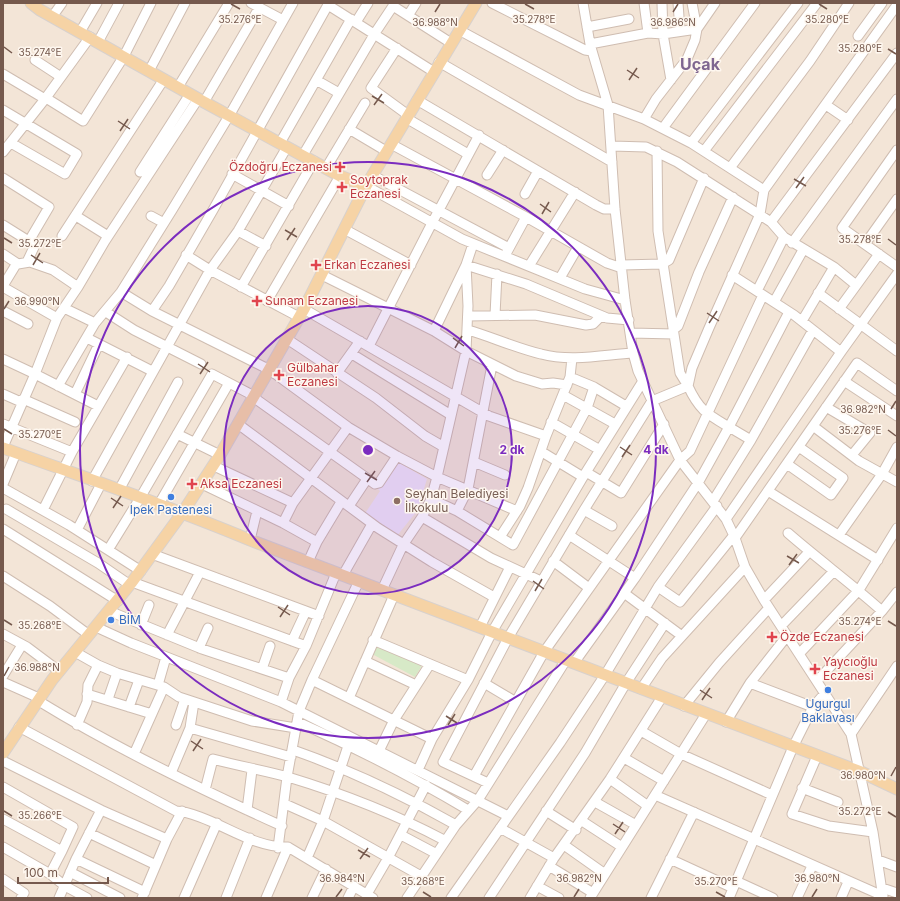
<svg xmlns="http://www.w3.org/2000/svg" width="900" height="901" font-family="Inter,sans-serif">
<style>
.residential{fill:#f3e5d7}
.education{fill:#f0e5f8}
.green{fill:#d7e9c7}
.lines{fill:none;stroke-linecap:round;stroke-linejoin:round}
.minor-casing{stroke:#cfbdb1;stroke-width:11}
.major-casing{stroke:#d8d1cd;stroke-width:13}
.minor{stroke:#fff;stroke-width:9}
.major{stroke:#f6d3a5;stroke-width:11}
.ticks{fill:none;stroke:#75594d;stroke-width:1.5}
.ring{fill:none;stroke:#7b2cbf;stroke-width:2}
.health-dot{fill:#e0444e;stroke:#fef7ef;stroke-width:1.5}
.shop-dot{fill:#3f7fe0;stroke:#fef7ef;stroke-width:1.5}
.education-dot{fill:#8d6e63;stroke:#fef7ef;stroke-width:1.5}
.labels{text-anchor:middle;stroke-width:3;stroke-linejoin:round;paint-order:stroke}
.health-label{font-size:12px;fill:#be3a42;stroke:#fef7ef;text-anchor:start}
.education-label{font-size:12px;fill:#785e54;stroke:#fef7ef;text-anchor:start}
.shop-label{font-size:12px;fill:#366cbe;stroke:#fef7ef}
.district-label{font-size:16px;font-weight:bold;fill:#7f6690;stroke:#fef7ef}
.ticks-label{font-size:10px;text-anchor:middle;fill:#75594d;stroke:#fef7ef;stroke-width:3;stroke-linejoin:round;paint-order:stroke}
.centre{fill:#7b2cbf;stroke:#fef7ef;stroke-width:2}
.ring-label{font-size:12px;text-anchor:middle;font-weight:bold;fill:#7b2cbf;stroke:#fef7ef;stroke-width:3;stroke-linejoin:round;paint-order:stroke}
</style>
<rect width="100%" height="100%" fill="#fbf3e8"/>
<path class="residential" d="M3,3H897V898H3Z"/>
<path class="education" d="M396,461L427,479L417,511L396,537L364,515L380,491L378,489Z"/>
<path class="green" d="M376,645L424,662L415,677L372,654Z"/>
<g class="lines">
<g class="minor-casing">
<path id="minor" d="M251,3L283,20
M492,3L585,50L592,51
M583,3L590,44L608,105L615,209L625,300L633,353L638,371L680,460L726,519L735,538L745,567L764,600L851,734L873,832L883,898
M644,3L648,33
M662,3L663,34L671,80
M678,3L680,31
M328,5L434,72
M409,14L416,3
M52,17L62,3
M356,22L368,3
M587,27L629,19
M459,30L579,95L644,119L691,143L764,190L760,214L709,328L692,368L688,386L680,373L658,231L657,151
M80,32L97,3
M858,36L882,3
M98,42L119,3
M590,44L648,33L663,34L697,29L715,3
M397,48L371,88L408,115
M35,60L61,77
M439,62L612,162
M149,71L185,3
M3,74L45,99
M316,80L339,93
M178,87L229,3
M46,98L83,121L124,56L151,3
M417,100L596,205L604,209H615
M204,102L259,8
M826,105L848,120
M3,110L77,154L65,174L11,143
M406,118L468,154
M644,119L656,99L687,59L695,40L697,29L692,3
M663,128L755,3
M349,129L386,151
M280,143L351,19
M691,143L798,3
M391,144L526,217L607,263L622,268
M612,146L646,147L677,162L771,222L784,237L834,267L856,285
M897,150L842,228L897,267
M704,151L817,3
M3,152L45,99L90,37
M303,155L375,33L393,6L451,43
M326,168L365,103
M730,168L810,61L849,3
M140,172L190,94
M232,174L289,206
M372,175L509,248
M487,175L503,150
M3,178L49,207L29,241
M366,186L462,239L585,289L625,300
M764,190L897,5
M525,194L538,171
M76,216L108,236
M151,216L164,223
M771,222L897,53
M3,225L35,245L27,262
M344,229L411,265
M238,231L266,246
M62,236L164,79
M792,243L897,99
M865,244L897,199
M507,252L526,217
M3,254L18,264L30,262L53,270L78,287
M186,255L210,270L299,317
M622,265L662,264L669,260L704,178
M529,266L575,192
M322,275L434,331L466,265L473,244
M732,275L794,315L841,352
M560,278L578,247
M3,286L17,263
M3,287L57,318
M241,287L314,161
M757,291L784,237
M121,292L152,311L270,370L348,427L397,456L437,477L517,511
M818,293L897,351
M267,301L340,176
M774,302L803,250
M64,308L95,323
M304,309L489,416L546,436
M839,309L879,254
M3,311L28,324
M152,311L169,286L213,210L329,3
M106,312L134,330L201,364
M495,315L497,274
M468,316L535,315L586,325L593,324L601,316
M802,321L834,267
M468,330C492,337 516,348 541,354C571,362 603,355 633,353
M673,330L678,326L699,272L733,197
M434,331L466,351L516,376L542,384L553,383L567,385
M631,333L674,334
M87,338L152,371
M287,339L376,398L425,436L444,447
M369,346L432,223L479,135
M352,354L451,415
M3,359L35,374L3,447
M337,373L360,341
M570,377L594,387L626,406
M844,381L897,416
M58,386L95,323L121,292L172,210L229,116L293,3
M897,391L857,363L813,426L859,461L897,482
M3,394L21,402
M75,394L99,344
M563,395L615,424
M253,397L375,484L379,483L397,456
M23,399L75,422
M98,406L35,374L57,318L78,287L105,241L198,99
M826,407L870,433L852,455
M551,422L600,450
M3,424L72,452
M238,424L378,528L432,562L494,597
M177,434L220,455
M474,462L505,475
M787,464L831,495L843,478L799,447
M214,466L293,503
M586,472L621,493L664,424
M583,477L643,381
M92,481L210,270L238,231L287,147
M3,484L16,453
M202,484L283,523L317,542
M3,488L69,525L141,571
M119,490L178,382
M768,491L878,560
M431,499L457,511L513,545L587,408L594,387
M713,501L751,440
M159,504L229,383
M349,506L367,479
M6,509L98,563L130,585
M43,510L72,452L127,357
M584,510L612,526
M457,511L468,489L492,365
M422,517L491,558L541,581
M726,519L841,352L897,274
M283,523L293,503L348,427
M3,529L118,601
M77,530L101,484
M788,533C819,560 852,584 882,611
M569,535L635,578
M839,535L882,474L897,447
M500,537L520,506L528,488L546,436L570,377L572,358
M735,538L813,426
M250,540L257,511
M108,550L140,498L212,374L254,396
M152,554L319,616
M553,561L589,588
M308,562L317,542L341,502
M343,575L372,524
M3,576L50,606L89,635
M132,582L306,646
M658,587L680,602L734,535
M382,590L403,545L422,517L431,499L437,477L466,351L468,306L466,265L526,284L607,318L629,320
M624,593L682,636
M764,600L809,552
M109,611L202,649L289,678
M141,625L149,605
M781,626L834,571
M96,627L131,643L281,702L508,816
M480,627L510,567
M3,634L27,647L59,671
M167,635L200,572
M373,640L468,680
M292,641L306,611
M199,648L208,628
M75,652L98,665L117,673L164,687L179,697L252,721L296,728
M799,654L859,590L897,528
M365,661L416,685
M574,663L635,578L698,483L729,427L751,440L813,330
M262,669L270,646
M3,676L22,645
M312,680L432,739
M817,681L882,611L897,592
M3,682L39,698
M484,683L516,702
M750,683L813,707
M158,685L166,657
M641,689L662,658L745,567
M87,694L152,714
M349,698L394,595
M108,699L117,673
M37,700C115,748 198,788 282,826
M281,702L289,678L306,646L336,573
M684,706L719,663L768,609
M129,707L139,680
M298,722C356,748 413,777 468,810
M726,722L750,683L787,636
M77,725L87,702L88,685L98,665
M176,725L185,699
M19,727L176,811C184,811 192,814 200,817C228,827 257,848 288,847L373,898
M190,728L291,757
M641,731L681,754L772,795
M851,734L897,666
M293,750C350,770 403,795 456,825
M379,751L394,720L430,664
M134,754L164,687
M817,756L792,814L829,826L873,832
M624,758L664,781
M3,761L101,810L167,839
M418,770L432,739L468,680L492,632L583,477L542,452
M171,773L190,728L194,702
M474,776L544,652L680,460L690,451L763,295
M610,779L648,806
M488,783L443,762L508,638L584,510L652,401L688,386C699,410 707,414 729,427L789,312
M3,787L73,827L62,851
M802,788L838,802
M205,790L213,759C238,766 263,770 288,777C341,793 395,814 444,840
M655,795L883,896
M595,802L636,825
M285,804L323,821L421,876
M247,810L252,770
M546,811L576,830
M3,819L62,851L50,874L3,847
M582,821L622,847
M500,828L554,858
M89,833L156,865
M401,835L435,853
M564,845L605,874
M278,848L287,777L299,711L312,680L359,581
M307,858L323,821L350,740
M76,859L145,892
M670,859L733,888
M878,860L897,867
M549,866L593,893
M70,872L120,898
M50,874L65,886L87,898
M3,879L24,893L21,898
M736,881L773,898
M537,886L559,898
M882,888L897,893
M367,894L388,858L426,785
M59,898L76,859L101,810
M142,898L167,839L182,811
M184,898L217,823
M226,898L250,838
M266,898L288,847
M312,898L326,869
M348,898L354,886
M407,898L456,825L478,800L566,660
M451,898L560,743L605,675L658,587L717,506
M489,898L585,753L626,683L665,623
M530,898L554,858L610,779L662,697
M590,898L706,714
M651,898L694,812
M729,898L793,747L813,707L825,693
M797,898L812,866
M841,898L848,882"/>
</g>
<g class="major-casing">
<path id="major" d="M31,3L40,10L204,102L340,176L366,186
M3,448C86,478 169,506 250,540L861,772L897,789
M3,753L52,680L132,582L183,512L220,455L304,309L366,186L476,3"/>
</g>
<use href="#minor" class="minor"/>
<use href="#major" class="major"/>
</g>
<path class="ticks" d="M231,4L240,9M525,4L534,9M819,4L827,9M435,12L440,4M673,12L678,4M4,47L12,53M888,49L896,54M627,70L639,78M629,80L637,68M372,96L384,103M374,105L382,94M118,121L130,129M120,131L128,119M794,179L806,186M796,188L804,177M540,204L551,212M542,214L549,202M285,230L297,237M4,238L12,243M888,239L896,245M287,240L295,228M31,255L43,263M33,265L40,253M4,309L9,301M707,313L719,321M709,323L717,311M453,338L464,346M455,348L462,336M198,364L210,372M200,374L208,362M891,409L896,401M4,429L12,434M888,430L896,436M620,447L632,455M622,457L630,445M365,473L377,480M367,482L375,471M111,498L123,506M113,508L121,496M787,556L799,563M789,565L797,554M533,581L544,589M535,591L542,579M278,607L290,615M280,617L288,605M4,620L12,625M888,621L896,626M4,676L9,667M700,690L712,698M702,700L710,688M446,716L457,723M448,725L455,714M191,741L203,749M193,751L201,739M891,776L896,767M4,811L12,816M888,812L896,817M613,824L625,832M615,834L623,822M358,850L370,857M360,859L368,848M423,892L431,897M716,892L725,897M336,897L342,889M574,897L579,889M812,897L817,889"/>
<circle cx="368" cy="450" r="144" fill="#7b2cbf" fill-opacity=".12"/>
<g class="ring">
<circle cx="368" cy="450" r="144"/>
<circle cx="368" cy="450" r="288"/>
</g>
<g class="health-dot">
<path d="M338 161h4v4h4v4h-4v4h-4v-4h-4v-4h4z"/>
<path d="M340 181h4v4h4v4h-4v4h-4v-4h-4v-4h4z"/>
<path d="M314 259h4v4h4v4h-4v4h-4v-4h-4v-4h4z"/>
<path d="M255 295h4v4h4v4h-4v4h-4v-4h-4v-4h4z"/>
<path d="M277 369h4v4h4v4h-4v4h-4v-4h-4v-4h4z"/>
<path d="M190 478h4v4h4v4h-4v4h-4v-4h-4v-4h4z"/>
<path d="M770 631h4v4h4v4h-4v4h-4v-4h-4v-4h4z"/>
<path d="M813 663h4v4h4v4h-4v4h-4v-4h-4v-4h4z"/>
</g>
<g class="shop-dot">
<circle cx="171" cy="497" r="4"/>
<circle cx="111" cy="620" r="4"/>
<circle cx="828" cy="690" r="4"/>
</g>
<circle class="education-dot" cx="397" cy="501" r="4"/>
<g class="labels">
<g class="health-label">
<text x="332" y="171" text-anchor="end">Özdoğru Eczanesi</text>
<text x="350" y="184">Soytoprak<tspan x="350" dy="14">Eczanesi</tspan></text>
<text x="324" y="269">Erkan Eczanesi</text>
<text x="265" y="305">Sunam Eczanesi</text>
<text x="287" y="372">Gülbahar<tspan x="287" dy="14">Eczanesi</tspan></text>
<text x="200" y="488">Aksa Eczanesi</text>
<text x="780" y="641">Özde Eczanesi</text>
<text x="823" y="666">Yaycıoğlu<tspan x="823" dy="14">Eczanesi</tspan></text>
</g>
<g class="education-label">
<text x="405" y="498">Seyhan Belediyesi<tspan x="405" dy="14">İlkokulu</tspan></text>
</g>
<g class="shop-label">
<text x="171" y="514">Ipek Pastenesi</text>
<text x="119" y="624" text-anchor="start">BİM</text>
<text x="828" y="708">Ugurgul<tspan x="828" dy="14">Baklavası</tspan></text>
</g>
<g class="district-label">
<text x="700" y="70">Uçak</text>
</g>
</g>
<g class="ticks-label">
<text x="240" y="23">35.276°E</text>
<text x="534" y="23">35.278°E</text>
<text x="827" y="23">35.280°E</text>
<text x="435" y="26">36.988°N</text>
<text x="673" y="26">36.986°N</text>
<text x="860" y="52">35.280°E</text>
<text x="40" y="56">35.274°E</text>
<text x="860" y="243">35.278°E</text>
<text x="40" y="247">35.272°E</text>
<text x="37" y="305">36.990°N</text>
<text x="863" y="413">36.982°N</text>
<text x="860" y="434">35.276°E</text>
<text x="40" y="438">35.270°E</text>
<text x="860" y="625">35.274°E</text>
<text x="40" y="629">35.268°E</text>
<text x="37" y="671">36.988°N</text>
<text x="863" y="779">36.980°N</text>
<text x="860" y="815">35.272°E</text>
<text x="40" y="819">35.266°E</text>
<text x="342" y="882">36.984°N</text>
<text x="579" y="882">36.982°N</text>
<text x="817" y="882">36.980°N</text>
<text x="423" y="885">35.268°E</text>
<text x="716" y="885">35.270°E</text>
</g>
<circle cx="368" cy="450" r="6" class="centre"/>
<g class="ring-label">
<text x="512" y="454">2 dk</text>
<text x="656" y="454">4 dk</text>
</g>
<rect width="900" height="901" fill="none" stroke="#75594d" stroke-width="8"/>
<path d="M18 877v6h90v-6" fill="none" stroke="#75594d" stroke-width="2"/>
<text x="24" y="877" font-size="12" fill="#75594d" stroke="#fef7ef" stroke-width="3" paint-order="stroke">100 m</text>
</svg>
